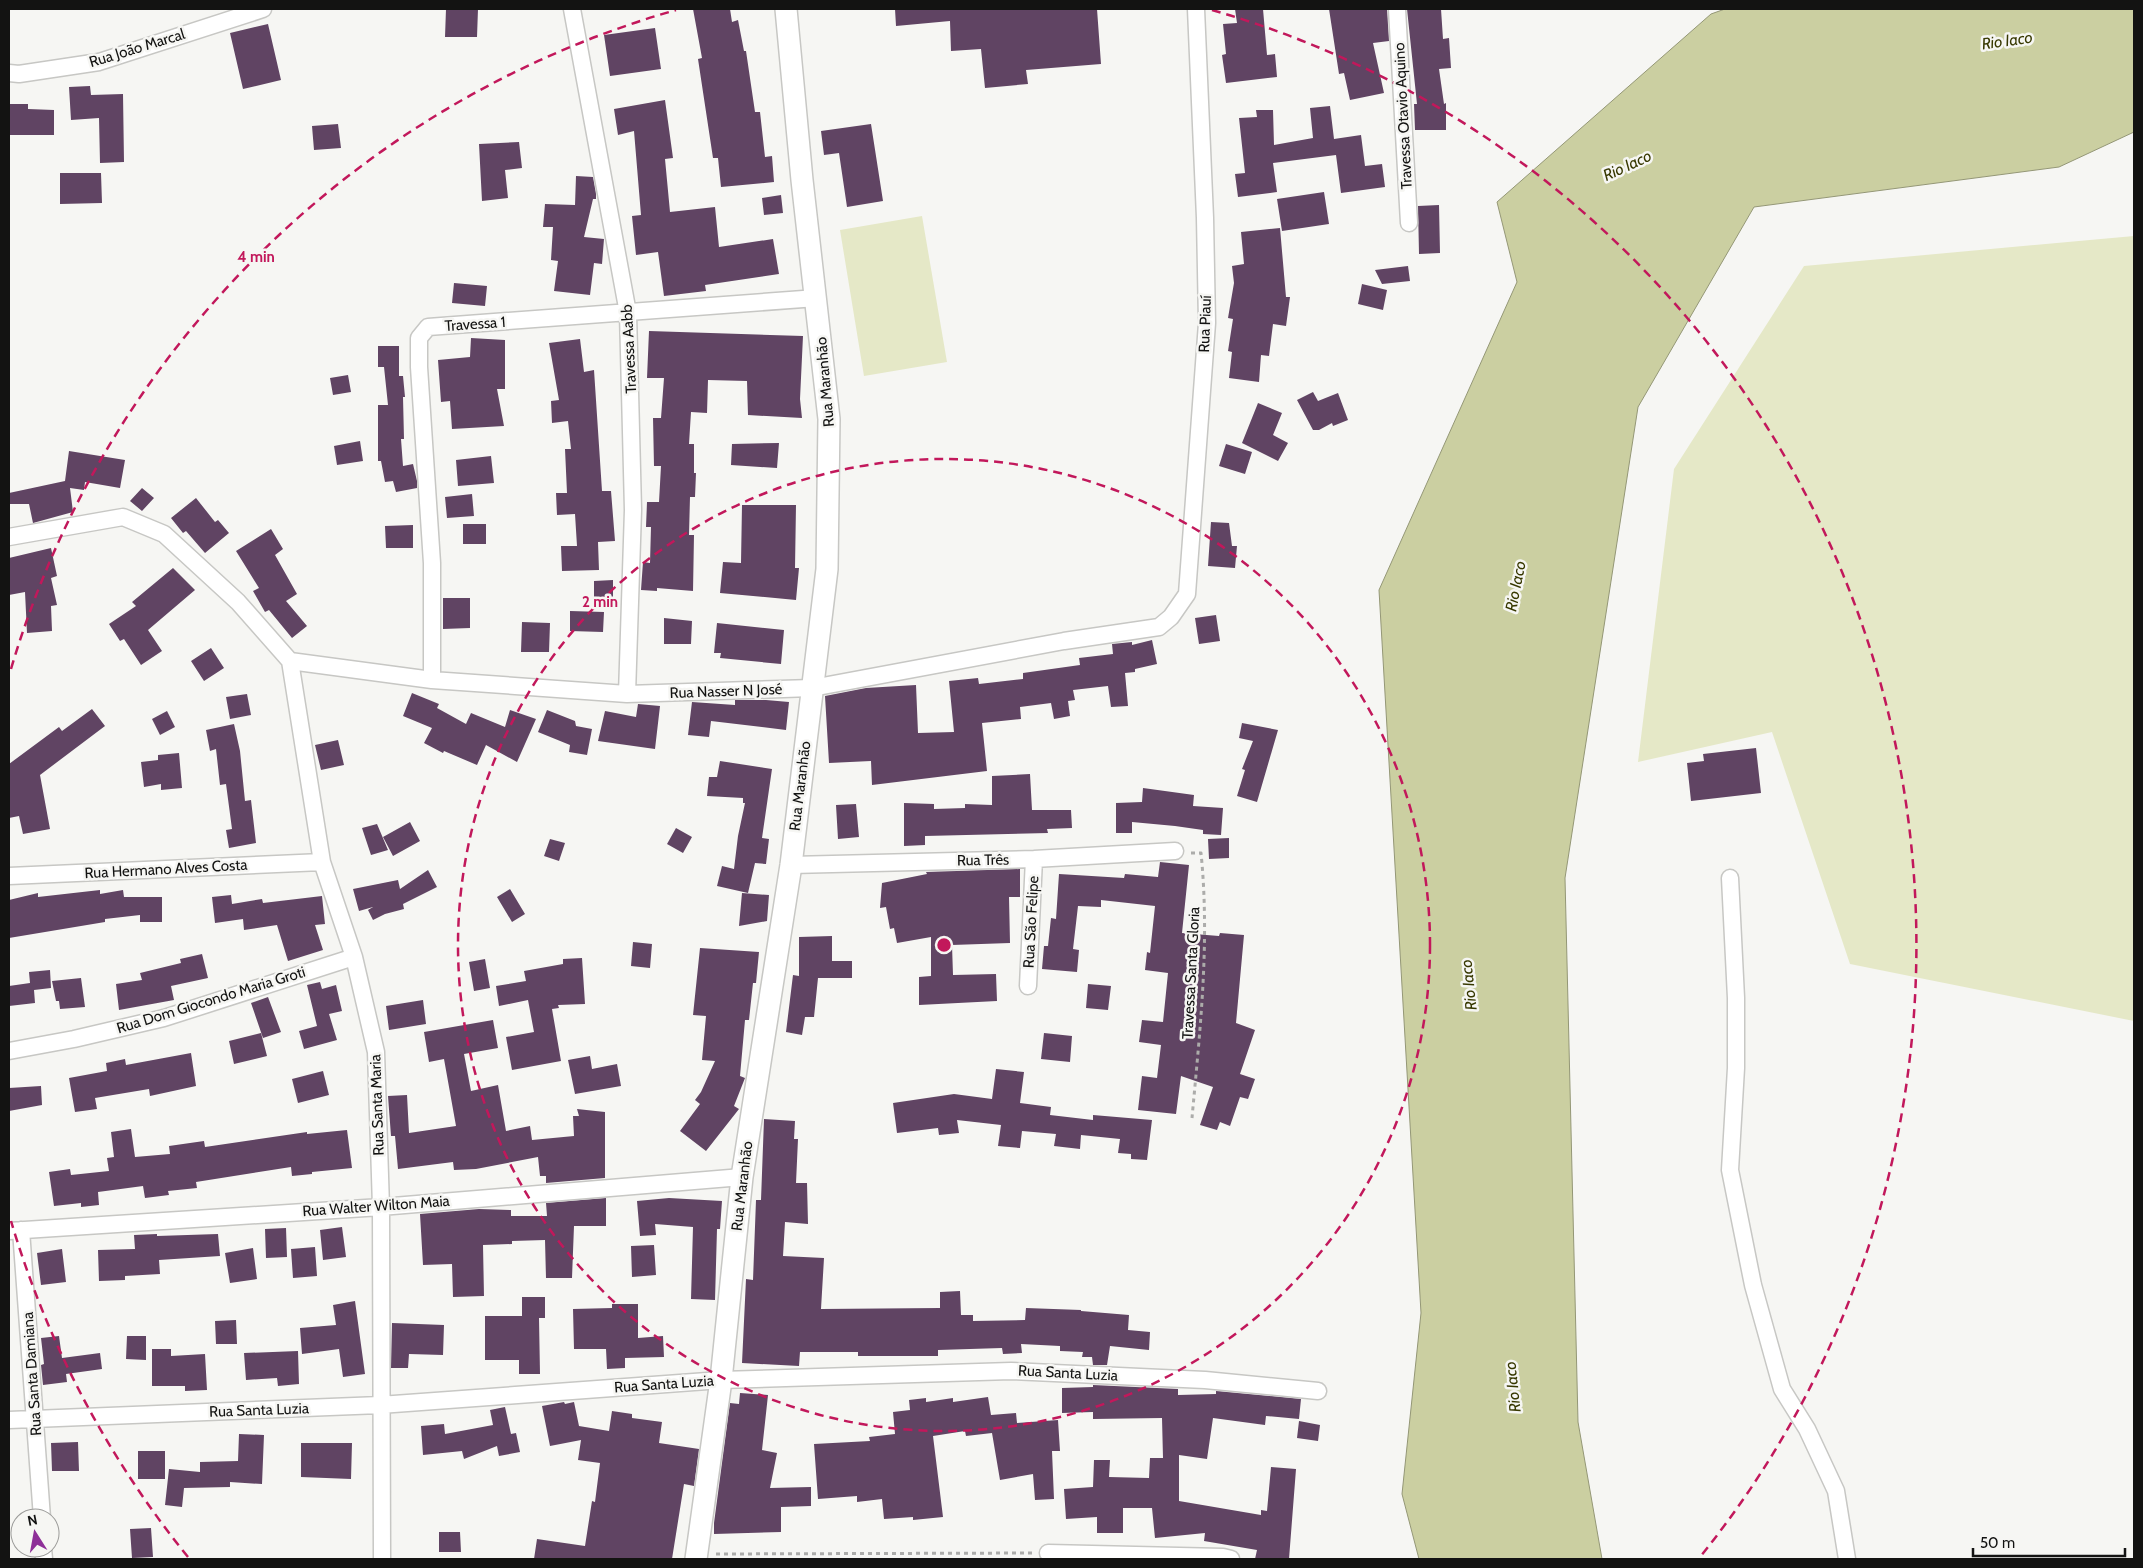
<svg xmlns="http://www.w3.org/2000/svg" width="2143" height="1568" font-family="Cabin,sans-serif">
<style>
.green{fill:#e5e8c7}
.water{fill:#cbcfa1;stroke:#949776}
.building{fill:#604463}
.lines{fill:none;stroke-linecap:round;stroke-linejoin:round}
.minor-casing{stroke:#c7c7c4;stroke-width:19}
.tertiary-casing{stroke:#c7c7c4;stroke-width:24}
.path{stroke:#acacaa;stroke-width:3;stroke-dasharray:4 4;stroke-linecap:butt}
.minor{stroke:#fff;stroke-width:16}
.tertiary{stroke:#fff;stroke-width:21}
.ring{fill:none;stroke:#c2185b;stroke-width:2.5;stroke-dasharray:9 6}
.labels{text-anchor:middle;stroke-width:5;stroke-linejoin:round;paint-order:stroke}
.street-label{font-size:15px;fill:#131312;stroke:#f6f6f3}
.water-label{font-size:16px;font-style:italic;fill:#373800;stroke:#f6f6f3}
.centre{fill:#c2185b;stroke:#f6f6f3;stroke-width:2.5}
.ring-label{font-size:15px;text-anchor:middle;font-weight:bold;fill:#c2185b;stroke:#f6f6f3;stroke-width:5;stroke-linejoin:round;paint-order:stroke}
</style>
<rect width="100%" height="100%" fill="#f6f6f3"/>
<path class="green" d="M922,216L947,362L864,376L840,230Z
M2134,236V1021L1850,964L1772,732L1638,762L1674,469L1804,266Z"/>
<path class="water" d="M1725,9H2134V132L2059,167L1754,207L1638,407L1565,878L1578,1422L1602,1559H1419L1402,1494L1421,1313L1379,590L1517,282L1497,202L1711,14Z"/>
<path class="building" d="M446,9H478L477,37H445Z
M693,9H730L732,22L738,20L744,51H746L755,112H760L765,157L772,156L774,182L721,187L718,158H713L698,59L702,58Z
M895,9H1097L1101,64L1026,70L1028,84L985,88L981,49L951,51L950,21L896,26Z
M1235,9H1263L1267,55L1275,54L1277,77L1226,83L1222,55L1226,54L1223,24L1237,23Z
M1329,9H1387L1389,41L1373,43L1384,93L1350,100L1344,73L1339,74Z
M1407,9H1441L1443,39L1449,38L1451,68L1439,69L1444,104L1446,103V130H1415L1414,104H1417Z
M268,24L281,80L243,89L230,33Z
M655,28L661,69L610,76L604,35Z
M90,86L91,95L123,94L124,162L100,163L99,118L71,120L69,87Z
M665,100L673,158L665,159L670,212L715,207L719,247L773,239L779,274L705,285L706,291L664,296L658,252L636,255L632,216L641,215L634,131L618,135L614,109Z
M9,104H28V109L54,110V135H9Z
M1330,106L1334,139L1361,135L1365,166L1382,164L1385,187L1341,193L1336,155L1273,163L1277,192L1238,197L1235,174L1245,173L1239,118L1257,117L1256,110H1273L1274,145L1313,138L1310,108Z
M338,124L341,148L314,150L312,126Z
M871,124L883,201L847,207L839,153L824,155L821,131Z
M519,142L522,168L505,170L508,198L482,201L479,144Z
M60,173H101L102,203L60,204Z
M576,176L593,177L596,194V199H593L584,237L604,239L602,264L594,263L590,295L554,291L558,261L551,260L553,227H543L545,204L575,205Z
M1324,192L1329,224L1282,231L1277,199Z
M781,195L783,213L764,215L762,198Z
M1439,205L1440,253L1419,254L1418,206Z
M1280,228L1286,297H1290L1286,326L1273,324L1269,356L1261,355L1259,382L1229,378L1232,352L1228,351L1233,319L1228,318L1234,283L1232,266L1244,264L1241,232Z
M1408,266L1410,281L1382,284L1375,270Z
M454,283L487,286L485,306L452,303Z
M1362,284L1387,290L1383,310L1358,304Z
M649,331L803,336L800,399L802,418L748,415L747,381L708,380L707,413L691,412L689,444H694V473H696L695,497H690L689,535H694L693,591L657,588V591L641,590L643,562L650,563L651,527H646L647,502H659L661,466H654L653,418H661L664,378H647Z
M471,338L505,340V389H497L504,426L452,429L450,401L441,402L438,360L470,357Z
M580,339L584,372L594,370L602,491H611L615,541L598,542L599,570L562,571L561,546H577L575,514L557,515L556,493H567L565,449H571L568,421L552,423L551,401L559,400L549,343Z
M378,346H399V376H403L405,397H403L404,439H401L403,466L413,464L417,481V488L396,492L393,481L385,482L381,461H378V405H388L384,367H378Z
M348,375L351,392L333,395L330,378Z
M1313,392L1318,401L1338,393L1348,420L1333,426L1332,423L1319,430H1313L1297,400Z
M1258,403L1282,413L1273,435L1288,443L1278,461L1242,443Z
M360,441L363,461L337,465L334,446Z
M779,443L777,468L731,465L732,444Z
M1226,444L1252,452L1245,474L1219,466Z
M69,451L125,460L120,488L85,482L84,490L70,488L73,512L33,523L29,504H9V493L65,481Z
M491,456L494,483L458,486L456,460Z
M142,488L154,498L142,511L130,501Z
M472,494L474,516L447,518L445,497Z
M196,498L215,522L218,520L229,533L205,553L186,531L183,533L171,518Z
M742,505H796L795,568H799L796,600L720,593L723,562L741,563Z
M1211,522L1229,523L1232,546H1237L1235,568L1208,566Z
M463,524H486V544H463Z
M413,525V548H386L385,526Z
M271,529L283,549L275,555L297,594L286,601L307,626L292,638L269,610L265,612L253,591L259,588L236,551Z
M51,548L57,576L51,578L57,605L51,606L52,631L27,633L25,592L9,595V558Z
M173,568L195,590L148,630L162,651L141,665L124,639L120,641L109,624L136,606L132,602Z
M613,580V597H594V581Z
M443,598H470V628L443,629Z
M570,611L604,612L603,632L570,631Z
M1216,615L1220,641L1199,644L1195,618Z
M664,618L692,621L691,644H664Z
M522,622L550,623L549,652H521Z
M717,623L784,630L781,664L720,658L721,653H714Z
M1152,640L1157,664L1135,669V672L1125,673L1128,706L1111,707L1108,686L1073,690L1075,700L1068,701L1070,716L1054,719L1051,703L1020,707L1021,719L982,723L987,771L872,785L871,761L829,763L825,696L866,688L916,685L918,733L954,732L949,681L978,678L979,684L1023,679V673L1080,665L1079,658L1113,654L1112,644L1132,642V645Z
M211,648L224,668L204,681L191,661Z
M412,693L439,704L437,708L466,724L471,713L505,727L510,710L536,719L517,762L486,745L477,765L444,751L443,753L424,743L432,728L403,716Z
M247,694L251,715L230,719L226,697Z
M735,700H766L789,702L786,730L711,721L709,737L688,735L692,702L735,705Z
M638,704L660,706L655,749L598,741L605,711L636,717Z
M92,709L105,726L40,775L50,829L23,834L19,816L9,818V764L59,727L62,731Z
M547,710L575,721L576,726L592,729L587,755L569,752L570,745L538,732Z
M167,711L175,727L160,735L152,719Z
M1242,723L1278,730L1257,802L1237,796L1245,770L1242,769L1253,741L1239,738Z
M234,724L240,751L245,801L251,800L256,843L229,848L226,830L232,829L226,784L220,785L216,749L210,751L206,730Z
M338,740L344,765L321,770L315,745Z
M1756,748L1761,793L1691,801L1687,763L1704,761L1703,754Z
M179,753L182,788L161,790V784L144,787L141,762L158,760V755Z
M720,761L772,769L762,838L769,839L766,864L755,863L748,893L717,886L722,866L734,869L738,836L745,803H743V798L707,796L709,777H717Z
M1030,774L1032,810H1071L1072,828L1047,829L1048,833L925,836V845L904,846V803L934,804V809L965,808V804L992,805V776Z
M1143,788L1194,795L1193,806L1223,808L1221,835L1203,834V830L1175,826L1132,822V833H1116V803L1142,802Z
M856,804L859,837L838,839L836,805Z
M410,822L420,841L393,856L383,837Z
M377,824L388,850L371,855L362,828Z
M676,828L692,837L683,853L667,844Z
M1229,838V858L1209,859L1208,839Z
M550,839L565,843L559,861L544,856Z
M1160,862L1189,865L1182,933L1219,936L1220,933L1244,935L1236,1023L1255,1030L1240,1074L1255,1079L1248,1099L1240,1097L1230,1126L1220,1122L1217,1130L1200,1125L1213,1087L1181,1076L1176,1114L1138,1110L1142,1076L1157,1078L1161,1045L1139,1042L1142,1020L1163,1022L1168,973L1145,970L1147,952L1150,953L1155,906L1101,900V907L1078,906L1073,949L1079,950L1077,972L1042,969L1044,946H1048L1051,918L1056,919L1059,874L1124,878L1125,874L1158,877Z
M1020,869V897H1009L1010,943L952,945L953,975L996,974L997,1001L919,1005V977L931,976V937L897,943L894,928L890,929L886,907L880,908L882,883L927,874L926,872Z
M428,870L437,887L403,904L404,909L385,914L373,920L368,910L373,907L359,911L353,889L398,880L400,889Z
M510,889L525,914L512,922L497,897Z
M100,890V894L123,890L124,897H162V922H140V915L105,919V922L9,938V900L38,893V897Z
M742,893L769,895L767,921L739,926Z
M231,895L232,904L262,899L263,903L322,896L325,924L315,925L323,950L288,961L277,925L244,930L243,919L215,923L212,897Z
M832,936V961H852V978H818L814,1017H805L802,1035L786,1032L793,975L799,976V937Z
M633,942L652,944L650,968L631,966Z
M700,948L759,952L756,983H753L749,1020H745L740,1076L745,1078L734,1106L739,1109L706,1151L680,1131L700,1104L695,1100L701,1092L715,1061L702,1060L706,1016L693,1015Z
M202,954L208,978L171,986L174,1000L119,1010L116,984L142,980L140,973L181,963L180,959Z
M582,958L585,1004L558,1005L559,1008L552,1009L561,1061L512,1070L506,1037L534,1032L528,1000L499,1006L496,986L526,981L524,971L563,964V959Z
M485,959L490,988L474,991L469,962Z
M50,970L51,988L34,990L35,1003L9,1006V986L30,983L29,972Z
M81,978L85,1007L60,1009L59,1001H56L52,981Z
M320,982L322,989L336,985L342,1011L329,1014L337,1040L304,1049L299,1031L317,1026L307,985Z
M1088,984L1111,986L1108,1010L1086,1008Z
M268,997L281,1032L263,1038L251,1003Z
M423,1000L426,1024L389,1030L386,1006Z
M493,1020L498,1048L464,1054L471,1091L498,1085L506,1131L530,1126L532,1140L574,1136L573,1116H579L577,1109L605,1112V1178L546,1183V1176H540L538,1157L476,1169L454,1170L453,1162L398,1169L395,1136H391L388,1096L407,1095L409,1133L456,1126L444,1059L429,1062L424,1032Z
M261,1033L267,1056L234,1064L229,1041Z
M1044,1033L1072,1036L1070,1062L1041,1059Z
M191,1053L196,1086L150,1096L149,1089L95,1098L97,1109L75,1112L69,1078L107,1071L106,1063L125,1059L126,1065Z
M590,1056L592,1069L617,1064L621,1086L575,1094L568,1060Z
M996,1069L1024,1072L1020,1103L1051,1107L1050,1115L1093,1120V1115L1152,1120L1147,1160L1131,1159V1154L1118,1153L1120,1139L1081,1135L1080,1149L1054,1146L1056,1134L1022,1131L1020,1148L998,1146L1001,1125L957,1120L959,1133L939,1135L938,1128L897,1133L893,1103L954,1094L992,1099Z
M323,1071L329,1095L298,1103L292,1079Z
M41,1086L42,1105L9,1111V1088Z
M764,1119L795,1121L794,1139H798L796,1183H807L808,1224L785,1222L783,1256L824,1258L821,1309L940,1308V1292L960,1291L961,1315H973V1321L1025,1320L1026,1308L1081,1310V1311L1129,1315L1128,1330L1150,1332L1149,1350L1110,1346L1107,1365H1093L1092,1357H1082L1083,1352L1060,1351V1346L1021,1344L1022,1353L1003,1354L1002,1348L938,1350V1356H858V1352H800L799,1366L742,1363L746,1279L753,1280L756,1200H761Z
M131,1129L135,1157L170,1154L169,1146L204,1141L205,1147L307,1132V1134L347,1130L352,1168L312,1172V1174L292,1176L291,1167L196,1182L197,1188L168,1191L169,1195L145,1198L143,1186L98,1192L99,1205L81,1207V1203L54,1206L49,1172L70,1169L71,1175L109,1171L107,1158L114,1157L111,1132Z
M606,1198V1226H574L572,1278H546L545,1240L512,1241V1244L483,1245L484,1296L453,1297L452,1264L423,1265L420,1214L479,1209L511,1210V1216H547L546,1203Z
M669,1198L722,1201L720,1229H717L715,1300L691,1299L693,1227L655,1224L656,1235L640,1236L637,1201Z
M342,1227L346,1257L323,1260L320,1230Z
M286,1228L287,1257L266,1258L265,1229Z
M157,1234V1236L218,1234L220,1256L159,1260L160,1274L125,1276V1280L99,1281L98,1250L135,1249L134,1235Z
M654,1245L656,1275L632,1277L631,1246Z
M315,1247L317,1276L293,1278L291,1249Z
M253,1248L257,1279L230,1283L225,1253Z
M62,1249L66,1282L41,1285L37,1253Z
M522,1297H545V1318H539L540,1374H519V1360H485V1316H522Z
M355,1301L365,1374L343,1377L339,1349L302,1354L300,1328L336,1325L333,1305Z
M612,1304H638V1338L663,1336L664,1357L625,1358V1368L607,1369L606,1349H574L573,1309L612,1308Z
M236,1320L237,1344H216L215,1321Z
M392,1323L444,1325L443,1355L409,1354L408,1368H391Z
M59,1336L62,1358L100,1353L102,1369L66,1374L67,1382L43,1385L41,1365L44,1364L41,1338Z
M127,1336H146V1360L126,1359Z
M152,1349H171V1356L205,1354L207,1390L185,1391V1386H152Z
M298,1351L299,1384L278,1386L277,1378L246,1380L244,1353Z
M1093,1385L1178,1389V1395L1216,1394V1391L1301,1399L1299,1419L1266,1416L1265,1425L1213,1418L1207,1459L1179,1455V1501L1261,1515V1510L1267,1511L1271,1467L1296,1469L1289,1559H1255L1257,1550L1204,1541L1205,1533L1155,1538L1152,1508H1123V1533H1097V1517L1066,1519L1064,1489L1093,1487L1094,1460H1110L1109,1477L1149,1478L1150,1458H1163L1162,1418L1093,1419V1412L1062,1413V1388L1093,1387Z
M740,1393L768,1395L762,1450L777,1453L770,1488L811,1487V1506L781,1507V1532L714,1534V1523L730,1403L739,1404Z
M988,1397L991,1415L1016,1413L1017,1423L1058,1420L1060,1451H1052L1054,1499L1035,1500L1033,1474L1000,1480L992,1433L966,1436L965,1431L933,1436L943,1517L913,1520V1517L884,1519L882,1499L857,1502V1496L818,1499L814,1444L870,1441L869,1437L895,1434L893,1412L910,1410L909,1400L926,1398V1402L953,1398V1402Z
M564,1402L565,1404L574,1402L579,1426L609,1431L612,1411L632,1414V1418L662,1422L659,1443L699,1449L694,1486L684,1484L672,1559H534L537,1539L585,1546L592,1501L595,1502L600,1463L578,1460L581,1440L550,1446L542,1406Z
M505,1407L511,1434L516,1433L520,1452L499,1456L497,1446L464,1459L462,1451L423,1455L421,1426L444,1424L445,1434L493,1425L490,1410Z
M1299,1421L1320,1425L1318,1441L1297,1438Z
M239,1434L264,1435L262,1484L230,1482V1487L184,1488L182,1507L165,1505L169,1469L200,1472V1462L238,1461Z
M78,1442L79,1471H52L51,1443Z
M301,1443H352L351,1479L301,1477Z
M138,1451H165V1479H138Z
M151,1528L153,1557L132,1558L130,1529Z
M439,1532H460L461,1552H439Z"/>
<g class="lines">
<g class="minor-casing">
<path id="minor" d="M572,9L628,313L633,510L627,694
M1397,9L1409,223
M9,73L19,74L99,62L263,9
M9,537L123,517L164,534L238,602L290,661
M290,661L432,680L627,694L812,688L1064,641L1159,627L1171,617L1187,594L1207,323L1205,218L1196,9
M290,661L322,862L354,957L376,1052L381,1207L382,1559
M432,680V563L419,367V338L428,327L817,298
M791,865L1034,859L1175,851
M9,876L322,862
M1730,878L1736,998V1068L1730,1170L1753,1285L1782,1389L1807,1429L1836,1491L1847,1559
M1028,986L1034,859
M9,1051L74,1039L164,1018L354,957
M21,1230L42,1518
M9,1231L381,1207L742,1177
M9,1420L380,1405L721,1380L1011,1371L1205,1380L1318,1391
M43,1548L44,1559
M1048,1553L1223,1557L1231,1559"/>
</g>
<g class="tertiary-casing">
<path id="tertiary" d="M696,1559L721,1380L742,1177L791,865L827,569L829,419L802,180L786,9"/>
</g>
<path class="path" d="M1191,853H1201C1210,942 1200,1030 1192,1118
M716,1554L1032,1553"/>
<use href="#minor" class="minor"/>
<use href="#tertiary" class="tertiary"/>
</g>
<g class="ring">
<circle cx="944" cy="945" r="486"/>
<path d="M188 1557A973 973 0 0 1 11 1221M11 669A973 973 0 0 1 676 10M1212 10A973 973 0 0 1 1700 1557"/>
</g>
<g class="labels">
<g class="street-label">
<text transform="translate(137 48) rotate(-17)" y="5">Rua João Marcal</text>
<text transform="translate(1403 116) rotate(-93)" y="5">Travessa Otavio Aquino</text>
<text transform="translate(475 324) rotate(-4)" y="5">Travessa 1</text>
<text transform="translate(1205 324) rotate(-88)" y="5">Rua Piauí</text>
<text transform="translate(629 349) rotate(-93)" y="5">Travessa Aabb</text>
<text transform="translate(825 382) rotate(-95)" y="5">Rua Maranhão</text>
<text transform="translate(726 691) rotate(-2)" y="5">Rua Nasser N José</text>
<text transform="translate(800 786) rotate(-83)" y="5">Rua Maranhão</text>
<text transform="translate(983 860) rotate(-1)" y="5">Rua Três</text>
<text transform="translate(166 869) rotate(-3)" y="5">Rua Hermano Alves Costa</text>
<text transform="translate(1031 922) rotate(-87)" y="5">Rua São Felipe</text>
<text transform="translate(1191 973) rotate(-87)" y="5">Travessa Santa Gloria</text>
<text transform="translate(211 1000) rotate(-17)" y="5">Rua Dom Giocondo Maria Groti</text>
<text transform="translate(377 1105) rotate(-92)" y="5">Rua Santa Maria</text>
<text transform="translate(742 1186) rotate(-83)" y="5">Rua Maranhão</text>
<text transform="translate(376 1206) rotate(-4)" y="5">Rua Walter Wilton Maia</text>
<text transform="translate(1068 1373) rotate(3)" y="5">Rua Santa Luzia</text>
<text transform="translate(32 1374) rotate(-94)" y="5">Rua Santa Damiana</text>
<text transform="translate(664 1384) rotate(-4)" y="5">Rua Santa Luzia</text>
<text transform="translate(259 1410) rotate(-2)" y="5">Rua Santa Luzia</text>
</g>
<g class="water-label">
<text transform="translate(2007 40) rotate(-8)" y="6">Rio Iaco</text>
<text transform="translate(1627 165) rotate(-25)" y="6">Rio Iaco</text>
<text transform="translate(1515 586) rotate(-79)" y="6">Rio Iaco</text>
<text transform="translate(1468 985) rotate(-96)" y="6">Rio Iaco</text>
<text transform="translate(1512 1387) rotate(-96)" y="6">Rio Iaco</text>
</g>
</g>
<circle cx="944" cy="945" r="8" class="centre"/>
<g class="ring-label">
<text x="256" y="262">4 min</text>
<text x="600" y="607">2 min</text>
</g>
<rect width="2143" height="1568" fill="none" stroke="#131312" stroke-width="20"/>
<g transform="translate(35 1533) rotate(349)"><circle r="24" fill="#f6f6f3" stroke="#9b9b99"/>
<path d="M0-4L9 19L0 12L-9 19Z" fill="#8e2f98"/>
<text y="-8" font-size="14" font-weight="bold" text-anchor="middle" fill="#131312">N</text>
</g>
<path d="M1973 1548v8h152v-8" fill="none" stroke="#131312" stroke-width="2.5"/>
<text x="1980" y="1548" font-size="15" fill="#131312" stroke="#f6f6f3" stroke-width="4" paint-order="stroke">50 m</text>
</svg>
